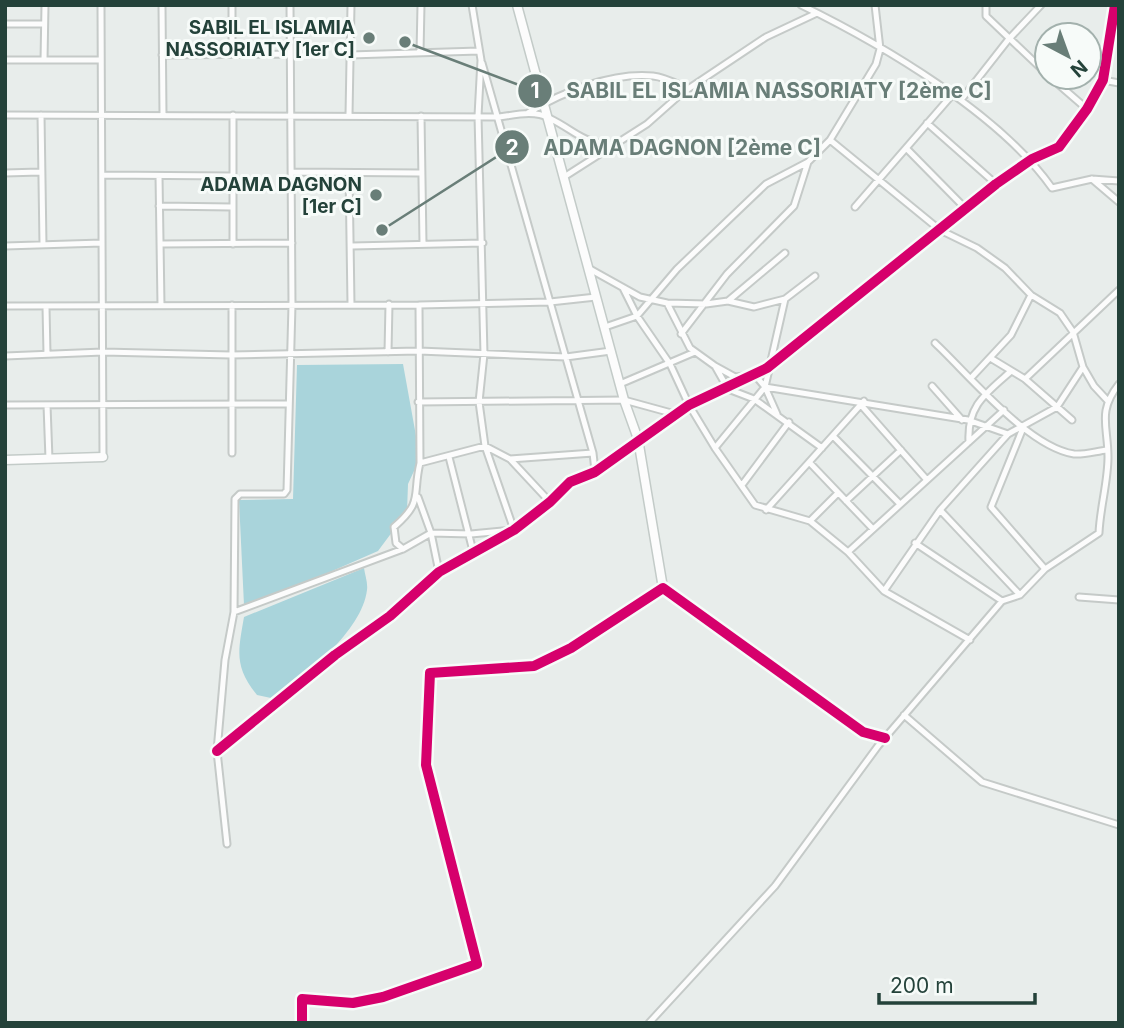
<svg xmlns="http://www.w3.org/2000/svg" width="1124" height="1028" font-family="Inter,sans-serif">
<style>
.water{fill:#a9d4db}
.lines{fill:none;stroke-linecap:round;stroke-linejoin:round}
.street-casing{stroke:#c5cac8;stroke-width:9}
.secondary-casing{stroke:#c3cbc8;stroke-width:11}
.street{stroke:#fcfcfc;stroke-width:5}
.secondary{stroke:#fcfcfc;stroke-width:8}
.cycleway-casing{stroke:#f7fbf9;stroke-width:15}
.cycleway{stroke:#d6006c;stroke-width:10}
.poi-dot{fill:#697e78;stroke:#f7fbf9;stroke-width:2.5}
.labels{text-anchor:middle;stroke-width:6;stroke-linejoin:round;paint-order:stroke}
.poi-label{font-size:19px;font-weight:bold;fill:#24423a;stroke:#f7fbf9;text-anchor:end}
.leader{fill:none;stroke:#697e78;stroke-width:2.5}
.callout-dot{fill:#697e78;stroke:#f7fbf9;stroke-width:2.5}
.mark-label{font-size:21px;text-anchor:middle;font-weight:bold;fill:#fff}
.callout-label{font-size:21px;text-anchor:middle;font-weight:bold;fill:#697e78;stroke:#f7fbf9;stroke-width:6;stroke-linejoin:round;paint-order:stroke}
</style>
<rect width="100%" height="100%" fill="#e8edeb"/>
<path class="water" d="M403,364L420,458L408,484L407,512L378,551L282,593L244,605L239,500L293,499L297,365Z
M364,568C365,575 368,583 367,590C362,631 305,677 271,698L257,695C234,666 238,652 244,617Z"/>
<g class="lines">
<g class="street-casing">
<path id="street" d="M101,5L103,457
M162,5L163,115
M801,5C883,45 1000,114 1052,188L1092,179L1119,181
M986,5V16L1047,74
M5,24H44
M420,53L421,5
M232,54V5
M162,55L290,54
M350,55L479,51
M5,60H101
M44,60L45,5
M482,63L593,453L595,471
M1050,77L1087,109
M1103,80L1119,83
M961,100L1008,40L1041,5
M528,113C562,92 612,72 653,76C665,77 677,84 688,89
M5,115L499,117C515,115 534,110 549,118C574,130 578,140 609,146
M41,115L43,245
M349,115L351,5
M421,116L423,244
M927,123L996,184
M830,140L940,230L977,248L1005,268L1031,295L1060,313L1073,332L1083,367L1094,386L1107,400
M906,148L966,209
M292,172L420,173
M5,173L40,172
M349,173L351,304
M102,175L233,176
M159,176L161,305
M564,177L647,124L682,93L766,37L817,13
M1092,179L1119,202
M159,206L232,207
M855,207L952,95
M160,244L292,243
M233,244V115
M5,246L102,243
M352,246L483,243
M588,268L640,297L667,303L690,348L715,366L728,389L754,399L822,448
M623,288L637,316L670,364L689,405L715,448L755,505L810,521L848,552L884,591L970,640
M728,301L785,253
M667,303L706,304L728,301L754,307L785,299L815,276
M232,305V453
M5,306L419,305L550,302L596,297
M46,307L47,354
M605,327L637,316L677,269L766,184L808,162L830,140L876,64L880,49L875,5
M681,334L727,274L794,206L808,162
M935,343C969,375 1028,447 1074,454C1084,455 1097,451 1107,450
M388,352L389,304
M5,356L103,352L231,355L419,351L566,357L611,351
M992,359L1025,379L1072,420
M715,366L735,377L755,375L765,387L968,420L1008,434
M971,378L1011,335L1031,295
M1025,379L1119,290
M620,384L695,352
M932,386L962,420
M418,402L624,400L675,414
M5,405L288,404
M47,405L49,459
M861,405L927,480
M777,414L765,387L785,299
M1023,428L991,507L1045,569
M833,436L900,504
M969,442C967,406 985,394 1010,372
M715,448L765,387
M449,457L473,551
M510,459L593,453
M809,462L873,529
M420,463L485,446L510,459L550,502
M742,485L789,422
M418,497L431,533L439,572
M846,501L901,450
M766,510L864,401
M940,510L1020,595
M810,521L838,493
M915,543L1002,601
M403,549L396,543L394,527C424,501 412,496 420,463L419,305
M848,552L1004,410
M884,591L940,510L1008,434L1057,407L1083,367
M1079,597L1119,600
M234,612L403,549L431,533L471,534L514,530L485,446L479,402L484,354L478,116L481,60L472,5
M904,715L982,782L1119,825
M217,751L335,655L390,616L439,572L514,530L550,502L570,482L595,472L689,405L767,368L996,184L1032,159L1059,147L1087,109L1103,80L1115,5
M227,844L217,751L225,660L234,612L235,499L240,494H284L287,490L292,305L290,5
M302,1023V999L353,1003L383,997L477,964L426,765L430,673L534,666L571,648L663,588L863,732L885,738
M649,1023L775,886L878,746L1002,601L1020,595L1045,569L1099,533C1100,508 1108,482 1108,457C1108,426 1097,412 1119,384"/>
</g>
<g class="secondary-casing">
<path id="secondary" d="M517,5L624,400L638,439L663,588
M5,460L103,457"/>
</g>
<use href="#street" class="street"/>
<use href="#secondary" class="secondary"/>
<g class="cycleway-casing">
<path id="cycleway" d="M217,751L335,655L390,616L439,572L514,530L550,502L570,482L595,472L689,405L767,368L996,184L1032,159L1059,147L1087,109L1103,80L1115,5
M302,1023V999L353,1003L383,997L477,964L426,765L430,673L534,666L571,648L663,588L863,732L885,738"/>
</g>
<use href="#cycleway" class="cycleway"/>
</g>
<g class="poi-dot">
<circle cx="369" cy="38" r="7"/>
<circle cx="376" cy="195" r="7"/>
</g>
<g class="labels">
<g class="poi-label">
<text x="355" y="34">SABIL EL ISLAMIA<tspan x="355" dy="22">NASSORIATY [1er C]</tspan></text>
<text x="362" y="191">ADAMA DAGNON<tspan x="362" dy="22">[1er C]</tspan></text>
</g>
</g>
<path class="leader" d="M405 42L535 91M382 230L512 147"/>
<g class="callout-dot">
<circle cx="405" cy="42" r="7"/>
<circle cx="382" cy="230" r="7"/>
<circle cx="535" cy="91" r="18"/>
<circle cx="512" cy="147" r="18"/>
</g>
<g class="mark-label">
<text x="535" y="98">1</text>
<text x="512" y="155">2</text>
</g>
<g class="callout-label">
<text x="779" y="98">SABIL EL ISLAMIA NASSORIATY [2ème C]</text>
<text x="682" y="155">ADAMA DAGNON [2ème C]</text>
</g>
<rect width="1124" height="1028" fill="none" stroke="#24423a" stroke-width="14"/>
<g transform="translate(1068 56) rotate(139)"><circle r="33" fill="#f7fbf9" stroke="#a3b1ad" stroke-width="2"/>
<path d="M0-5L12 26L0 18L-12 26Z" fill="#697e78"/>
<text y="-10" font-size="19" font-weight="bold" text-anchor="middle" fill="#24423a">N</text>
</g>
<path d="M879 993v10h156v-10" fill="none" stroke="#24423a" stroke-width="3.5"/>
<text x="890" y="993" font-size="21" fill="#24423a" stroke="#f7fbf9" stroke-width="5" paint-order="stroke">200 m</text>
</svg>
